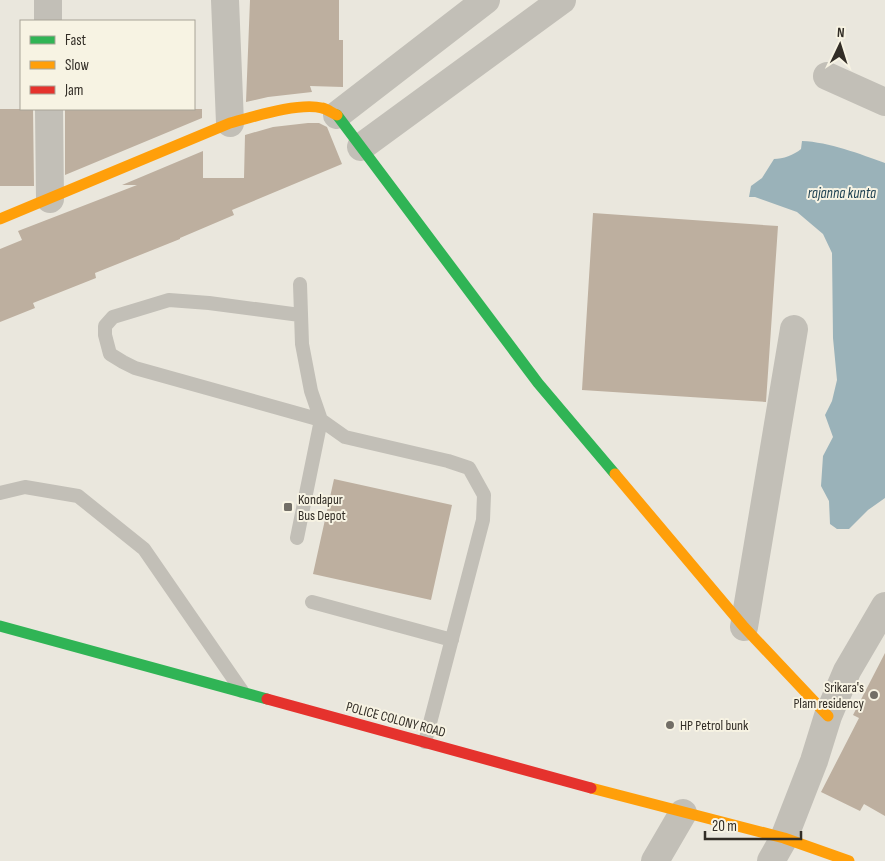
<svg xmlns="http://www.w3.org/2000/svg" width="885" height="861" font-family="'Sofia Sans Condensed',sans-serif">
<style>
.water{fill:#9ab2b9}
.building{fill:#bdaf9f}
.lines{fill:none;stroke-linecap:round;stroke-linejoin:round}
.lane{stroke:#c2bfb7;stroke-width:14}
.street{stroke:#c2bfb7;stroke-width:28}
.fast{stroke:#30b455;stroke-width:11}
.slow{stroke:#ff9f0a;stroke-width:11}
.jam{stroke:#e5322d;stroke-width:11}
.poi-dot{fill:#726e66;stroke:#f7f3e3;stroke-width:2}
.labels{text-anchor:middle;stroke-width:4;stroke-linejoin:round;paint-order:stroke}
.poi-label{font-size:14px;fill:#322d26;stroke:#f7f3e3;text-anchor:start}
.street-label{font-size:14px;fill:#322d26;stroke:#f7f3e3}
.water-label{font-size:15px;font-style:italic;fill:#1e4151;stroke:#f7f3e3}
</style>
<rect width="100%" height="100%" fill="#eae7dd"/>
<path class="water" d="M802,141C829,142 860,154 885,163V498L868,510L849,529H837L830,524L829,501L821,486L823,456L833,437L825,415L832,401L837,380L833,338L832,253L823,234L797,212L755,197H749L751,186L762,178L774,159C783,159 794,155 801,149Z"/>
<path class="building" d="M250,0H339V40H343V87L310,86L312,92L268,97L246,102Z
M0,109H33L34,186H0Z
M65,109H202V118L65,175Z
M308,123H319L327,127L342,164L232,210L234,215L180,238V239L95,273L96,278L33,303L35,308L0,322V249L22,240L18,231L137,185H122L203,151V178H244L245,135L273,127Z
M593,213L778,226L766,402L582,390Z
M334,479L452,505L431,600L313,574Z
M885,653V816L864,804L860,811L821,792L859,718L853,715Z"/>
<g class="lines">
<path class="lane" d="M300,284L302,344L311,391L321,420L345,437L448,461L469,468L484,495L483,520L425,742
M0,493L25,487L78,496L144,549L242,691
M297,538L321,420L135,368L123,362L110,354L105,335V326L113,317L169,300L209,303L300,315
M312,602L452,640"/>
<path class="street" d="M48,0V21
M225,0L230,123
M827,76L885,102
M49,109L50,199
M337,115L486,0
M361,147L562,0
M744,627L794,329
M655,861L683,813
M771,861L784,838L814,761L828,716L847,671L885,606"/>
<path class="fast" d="M337,115L538,383L615,474
M0,626L267,699"/>
<path class="slow" d="M0,219L230,123C253,117 299,102 322,108C327,109 332,113 337,115
M615,474L744,627L828,716
M591,788L784,838L849,861"/>
<path class="jam" d="M267,699L591,788"/>
</g>
<g class="poi-dot">
<rect x="283" y="502" width="10" height="10" rx="2.5"/>
<circle cx="874" cy="695" r="5"/>
<circle cx="670" cy="725" r="5"/>
</g>
<g class="labels">
<g class="poi-label">
<text x="298" y="504">Kondapur<tspan x="298" dy="16">Bus Depot</tspan></text>
<text x="864" y="692" text-anchor="end">Srikara's<tspan x="864" dy="16">Plam residency</tspan></text>
<text x="680" y="730">HP Petrol bunk</text>
</g>
<g class="street-label">
<text transform="translate(396 719) rotate(15)" y="5">POLICE COLONY ROAD</text>
</g>
<g class="water-label">
<text x="842" y="198">rajanna kunta</text>
</g>
</g>
<rect x="20" y="20" width="175" height="90" fill="#f7f3e3" stroke="#a8a497"/>
<rect x="30" y="36" width="25" height="8" fill="#30b455" stroke="#a8a497"/>
<text x="65" y="45" font-size="15" fill="#322d26">Fast</text>
<rect x="30" y="61" width="25" height="8" fill="#ff9f0a" stroke="#a8a497"/>
<text x="65" y="70" font-size="15" fill="#322d26">Slow</text>
<rect x="30" y="86" width="25" height="8" fill="#e5322d" stroke="#a8a497"/>
<text x="65" y="95" font-size="15" fill="#322d26">Jam</text>
<g transform="translate(840 45) rotate(4)" stroke="#f7f3e3" stroke-width="4" paint-order="stroke">
<path d="M0-4L9 19L0 12L-9 19Z" fill="#322d26"/>
<text y="-8" font-size="14" font-weight="bold" text-anchor="middle" fill="#322d26">N</text>
</g>
<path d="M705 831v8h96v-8" fill="none" stroke="#322d26" stroke-width="2.5"/>
<text x="712" y="831" font-size="15" fill="#322d26" stroke="#f7f3e3" stroke-width="4" paint-order="stroke">20 m</text>
</svg>
